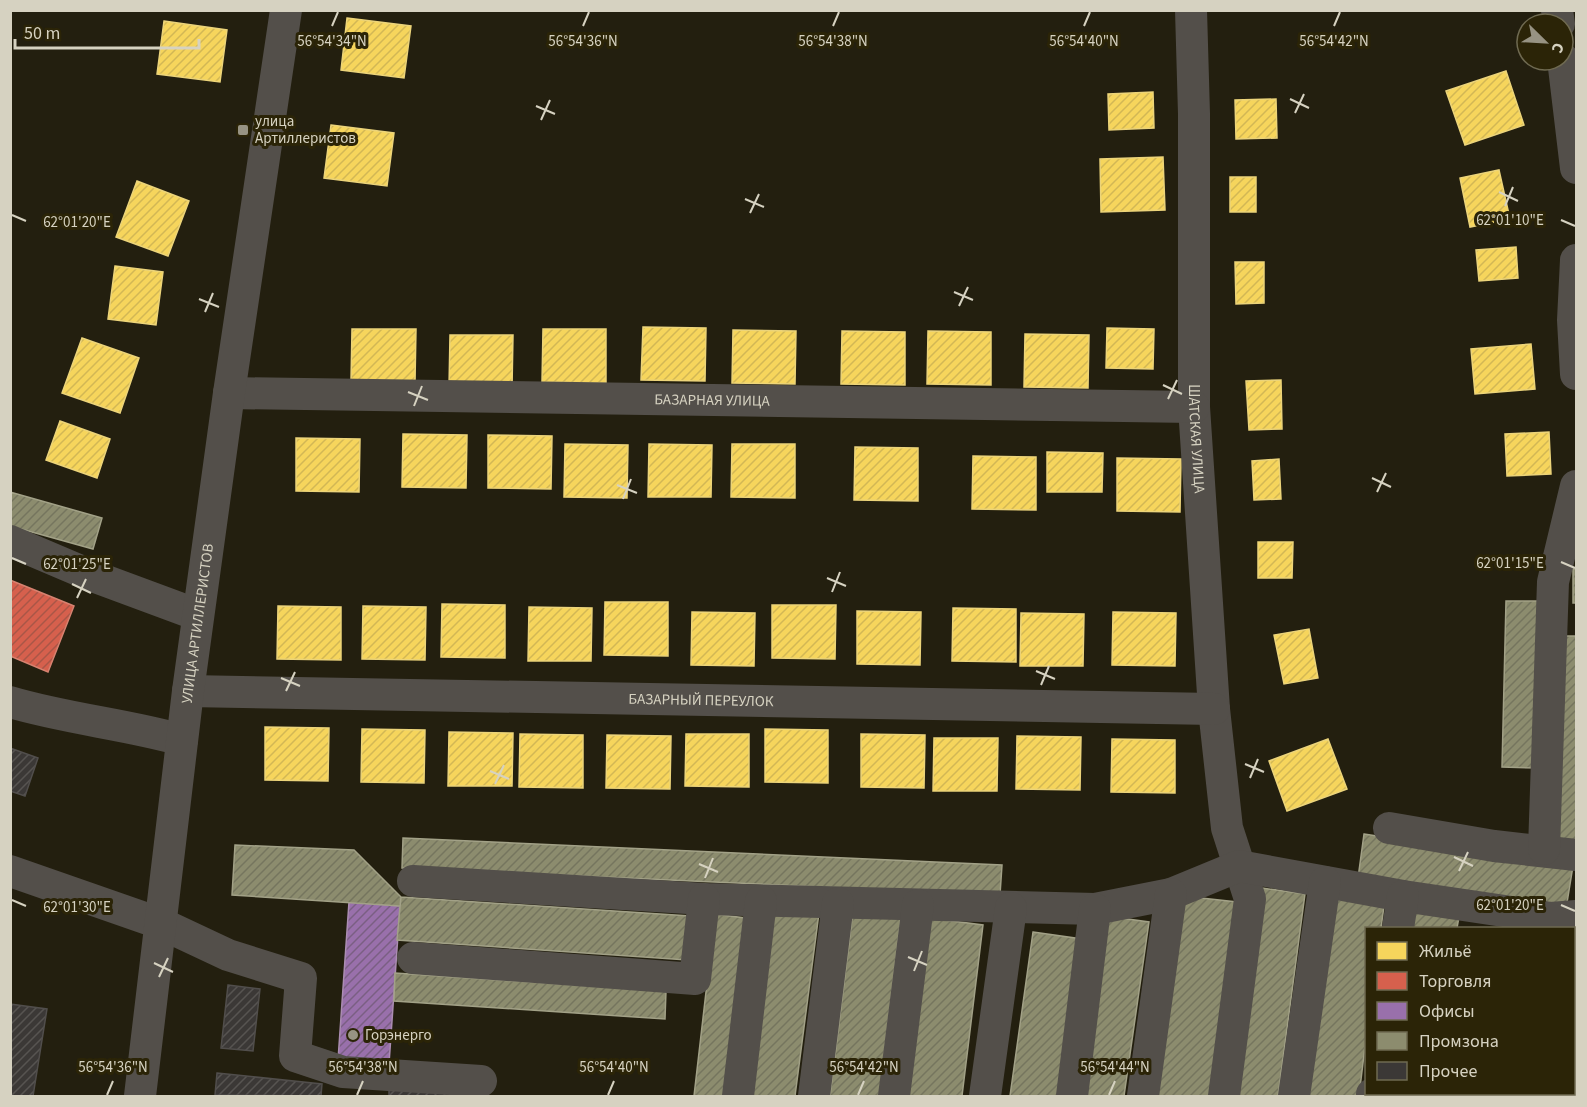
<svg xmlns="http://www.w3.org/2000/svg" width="1587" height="1107" font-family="'Source Sans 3',sans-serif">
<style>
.homes{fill:url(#homes-hatch);stroke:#ecd47a;stroke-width:1.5}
.shops{fill:url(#shops-hatch);stroke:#d68270;stroke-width:1.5}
.offices{fill:url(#offices-hatch);stroke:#ab8db2;stroke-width:1.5}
.industry{fill:url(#industry-hatch);stroke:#a2a187;stroke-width:1.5}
.building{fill:url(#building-hatch);stroke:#514e4c;stroke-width:1.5}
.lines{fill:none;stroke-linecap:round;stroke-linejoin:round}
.minor{stroke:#534f4a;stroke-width:32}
.ticks{fill:none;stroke:#d6d2c1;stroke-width:2}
.poi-dot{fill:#979383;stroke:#2b2407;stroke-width:2}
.labels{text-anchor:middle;stroke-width:6;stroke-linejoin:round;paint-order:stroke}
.poi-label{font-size:15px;fill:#d6d2c1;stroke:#2b2407;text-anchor:start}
.street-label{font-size:15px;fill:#d6d2c1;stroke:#2b2407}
.ticks-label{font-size:15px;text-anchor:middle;fill:#d6d2c1;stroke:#2b2407;stroke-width:6;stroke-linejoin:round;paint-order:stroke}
</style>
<defs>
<pattern id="homes-hatch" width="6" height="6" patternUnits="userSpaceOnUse" patternTransform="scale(1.5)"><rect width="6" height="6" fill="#f6d55c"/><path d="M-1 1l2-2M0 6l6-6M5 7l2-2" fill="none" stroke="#d2b755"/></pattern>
<pattern id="shops-hatch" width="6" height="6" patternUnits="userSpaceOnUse" patternTransform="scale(1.5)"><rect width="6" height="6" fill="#d6604d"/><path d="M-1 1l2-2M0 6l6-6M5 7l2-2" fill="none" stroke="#a95647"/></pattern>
<pattern id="offices-hatch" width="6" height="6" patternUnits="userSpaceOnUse" patternTransform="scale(1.5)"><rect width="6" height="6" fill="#9970ab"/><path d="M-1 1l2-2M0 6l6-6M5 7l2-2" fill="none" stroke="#7a5f83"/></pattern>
<pattern id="industry-hatch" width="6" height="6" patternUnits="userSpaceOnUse" patternTransform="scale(1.5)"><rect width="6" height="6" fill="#8c8c6e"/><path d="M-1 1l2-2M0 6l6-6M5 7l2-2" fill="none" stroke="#75755e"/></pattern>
<pattern id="building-hatch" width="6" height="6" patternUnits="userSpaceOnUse" patternTransform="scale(1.5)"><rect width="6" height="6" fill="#3b3836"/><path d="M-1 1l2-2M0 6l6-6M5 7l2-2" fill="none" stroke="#575451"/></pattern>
</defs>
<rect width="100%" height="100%" fill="#231f0f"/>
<path class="homes" d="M347,18L411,26L404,78L341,70Z
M164,21L227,30L220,82L157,74Z
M1506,71L1524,125L1465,145L1446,91Z
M1153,92L1154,128L1109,130L1108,94Z
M1276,99L1277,138L1236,139L1235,100Z
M331,125L394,133L387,186L324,178Z
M1163,157L1165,210L1101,212L1100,159Z
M1499,170L1510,219L1470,227L1460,178Z
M1230,177H1256V212H1230Z
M137,181L189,201L168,256L116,237Z
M1516,247L1518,278L1479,281L1476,250Z
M1235,262H1264V303L1236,304Z
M115,266L163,272L156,325L108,319Z
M643,327L706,328L705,381L641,380Z
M1107,328L1154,329L1153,369L1106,368Z
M352,329H416L415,382L351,381Z
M543,329H606V383L542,382Z
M733,330L796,331L795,384L732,383Z
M842,331L905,332V385L841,384Z
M928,331L991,332V385L927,384Z
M1025,334L1089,335L1088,388L1024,387Z
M450,335H513L512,388L449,387Z
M82,338L139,358L120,413L62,393Z
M1531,344L1535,389L1475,394L1471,349Z
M1281,380L1282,429L1249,430L1246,381Z
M60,421L110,439L97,478L46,460Z
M1549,432L1551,474L1507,476L1505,434Z
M403,434L467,435L466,488L402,487Z
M488,435L552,436L551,489L488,488Z
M296,438L360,439L359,492L296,491Z
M565,444L628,445L627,498L564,497Z
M649,444L712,445L711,497H648Z
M732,444H795V498L731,497Z
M855,447L918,448V501L854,500Z
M1047,452L1103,453L1102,492H1047Z
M973,456L1036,457V510L972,509Z
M1117,458L1181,459L1180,512L1117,511Z
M1279,459L1281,499L1254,500L1252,461Z
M1258,542H1293L1292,578H1258Z
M605,602H668V656L604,655Z
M442,604L505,605V658L441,657Z
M772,605H836L835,659L772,658Z
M278,606L341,607V660L277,659Z
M363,606L426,607L425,660L362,659Z
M529,607L592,608L591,661H528Z
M953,608L1016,609V662L952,661Z
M857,611L921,612L920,665L857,664Z
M692,612L755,613L754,666L691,665Z
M1113,612L1176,613L1175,666L1112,665Z
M1021,613L1084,614L1083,666H1020Z
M1309,629L1318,678L1284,684L1274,635Z
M265,727L329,728L328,781L265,780Z
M362,729L425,730L424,783L361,782Z
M765,729L828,730V783L765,782Z
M449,732L513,733L512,786H448Z
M520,734L583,735V788L519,787Z
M686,734H749V787L685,786Z
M861,734L925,735L924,788L861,787Z
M607,735L671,736L670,789L606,788Z
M1017,736L1081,737L1080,790L1016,789Z
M934,738H998L997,791H933Z
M1112,739L1175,740V793L1111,792Z
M1328,739L1347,789L1287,811L1269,761Z"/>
<path class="shops" d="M10,580L74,606L48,672L10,656Z"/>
<path class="offices" d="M349,902L400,906L389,1064L338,1060Z"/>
<path class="industry" d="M10,492L102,518L93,549L10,526Z
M1573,569H1576V603H1573Z
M1506,601H1541L1537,768L1502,767Z
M1560,636H1576V847L1553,846Z
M1364,834L1573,866L1566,909L1358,878Z
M403,838L1002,865L1000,895L402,868Z
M235,845L354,850L401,897L400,906L232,895Z
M1262,888L1305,894L1278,1096H1234Z
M1183,896L1237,902L1212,1096H1158Z
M401,897L690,916L687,960L397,940Z
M1335,899L1384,906L1381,928H1366V1038L1359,1096H1308Z
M774,907L819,913L795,1096H750Z
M1411,910L1459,917L1457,928H1408Z
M853,911L901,916L879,1096H830Z
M715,914L745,918L724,1096H694Z
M1106,916L1149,922L1124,1096H1081Z
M929,918L983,925L962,1096H906Z
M1576,926V1096H1545V1094H1574V928Z
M1033,932L1082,939L1061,1096H1010Z
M395,973L666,991L665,1019L394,1001Z
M1382,1094H1431V1096H1382Z
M1459,1094H1505V1096H1459Z"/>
<path class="building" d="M10,748L38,758L25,796L10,791Z
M228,985L260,989L253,1051L221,1048Z
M10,1004L47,1009L33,1096H10Z
M217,1073L322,1084L321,1096L215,1095Z
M389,1086L474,1087V1096H389Z"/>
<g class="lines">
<g class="minor">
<path id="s1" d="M1191,10L1194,114V407L1214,709L1227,828L1250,899L1224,1096"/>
<path d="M1557,10L1559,24"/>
<path d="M1563,59L1576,168"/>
<path d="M1576,260L1573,320L1576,374"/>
<path id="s2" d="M229,393L1194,407"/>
<path d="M10,541L90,575L198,615"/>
<path id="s3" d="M188,691L1214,709"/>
<path d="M10,702C67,719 126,724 182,740"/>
<path d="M1389,828L1494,846L1576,855"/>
<path d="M1544,849L1553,582L1576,486"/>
<path d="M10,871L162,924L228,955L301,978L295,1056L343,1072L481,1081"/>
<path d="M413,881L704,899L1095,909L1171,894L1239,866L1403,896L1551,918L1576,916"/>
<path d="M1398,928L1403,896"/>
<path d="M413,958L695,979L704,899"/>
<path id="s4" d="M140,1096L188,691L229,393L286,10"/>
<path d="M738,1096L761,901"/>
<path d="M814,1096L838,903"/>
<path d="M894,1096L918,905"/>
<path d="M985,1096L1011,908"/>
<path d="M1072,1096L1095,909"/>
<path d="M1143,1096L1171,894"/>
<path d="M1294,1096L1325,882"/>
<path d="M1372,1096V1094"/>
<path d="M1446,1096V1094"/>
<path d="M1523,1096V1094"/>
</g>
</g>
<path class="ticks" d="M332,26L338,12M583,26L589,12M833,26L839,12M1084,26L1090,12M1334,26L1340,12M1290,99L1309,108M536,106L555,114M1295,113L1304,94M541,120L550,100M1499,192L1518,201M745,199L764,207M1505,206L1513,187M750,213L759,194M12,215L26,221M1561,220L1575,226M954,292L973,300M199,299L219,307M959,306L968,287M205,312L213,293M1163,385L1182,394M408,392L428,400M1168,399L1177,380M414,406L422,386M1372,478L1391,487M617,485L637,493M1377,492L1386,473M623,499L631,479M12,558L26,564M1561,562L1575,568M827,578L846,586M72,584L91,593M832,592L840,572M77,598L86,579M1036,671L1055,679M281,678L300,686M1041,685L1049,666M286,691L295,672M1245,764L1264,772M490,771L509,779M1250,778L1258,759M495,784L504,765M1454,857L1473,866M699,864L718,872M1459,871L1468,852M705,878L713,858M12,900L26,906M1561,905L1575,911M908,957L927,965M154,963L173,972M914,971L922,951M159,977L168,958M107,1095L113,1081M357,1095L363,1081M608,1095L614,1081M858,1095L864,1081M1109,1095L1115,1081"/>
<g class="poi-dot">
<rect x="237" y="124" width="12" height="12" rx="3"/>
<circle cx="353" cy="1035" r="6"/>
</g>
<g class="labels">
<g class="poi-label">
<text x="255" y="126">улица<tspan x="255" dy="17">Артиллеристов</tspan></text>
<text x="365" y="1040">Горэнерго</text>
</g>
<g class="street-label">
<text dy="5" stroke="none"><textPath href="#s2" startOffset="483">БАЗАРНАЯ УЛИЦА</textPath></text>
<text dy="5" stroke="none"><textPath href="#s1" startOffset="429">ШАТСКАЯ УЛИЦА</textPath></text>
<text dy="5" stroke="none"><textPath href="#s4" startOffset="476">УЛИЦА АРТИЛЛЕРИСТОВ</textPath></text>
<text dy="5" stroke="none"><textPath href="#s3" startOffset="513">БАЗАРНЫЙ ПЕРЕУЛОК</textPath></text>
</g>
</g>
<g class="ticks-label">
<text x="583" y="46">56°54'36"N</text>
<text x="833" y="46">56°54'38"N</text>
<text x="1084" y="46">56°54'40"N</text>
<text x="332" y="46">56°54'34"N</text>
<text x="1334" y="46">56°54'42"N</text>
<text x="1510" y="225">62°01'10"E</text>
<text x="77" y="227">62°01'20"E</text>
<text x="1510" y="568">62°01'15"E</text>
<text x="77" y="569">62°01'25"E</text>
<text x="1510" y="910">62°01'20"E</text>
<text x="77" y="912">62°01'30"E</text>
<text x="113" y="1072">56°54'36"N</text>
<text x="363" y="1072">56°54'38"N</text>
<text x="614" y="1072">56°54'40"N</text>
<text x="864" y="1072">56°54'42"N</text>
<text x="1115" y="1072">56°54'44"N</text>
</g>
<rect width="1587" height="1107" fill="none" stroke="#d6d2c1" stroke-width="24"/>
<rect x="1365" y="927" width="210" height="168" fill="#2b2407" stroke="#6f6a51" stroke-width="1.5"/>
<rect x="1377" y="942" width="30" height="18" fill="#f6d55c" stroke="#6f6a51" stroke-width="1.5"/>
<text x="1419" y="957" font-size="18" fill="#d6d2c1">Жильё</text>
<rect x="1377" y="972" width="30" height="18" fill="#d6604d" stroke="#6f6a51" stroke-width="1.5"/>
<text x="1419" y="987" font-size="18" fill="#d6d2c1">Торговля</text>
<rect x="1377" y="1002" width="30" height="18" fill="#9970ab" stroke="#6f6a51" stroke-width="1.5"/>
<text x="1419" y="1017" font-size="18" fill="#d6d2c1">Офисы</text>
<rect x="1377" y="1032" width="30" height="18" fill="#8c8c6e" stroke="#6f6a51" stroke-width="1.5"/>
<text x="1419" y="1047" font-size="18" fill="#d6d2c1">Промзона</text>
<rect x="1377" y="1062" width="30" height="18" fill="#3b3836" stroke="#6f6a51" stroke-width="1.5"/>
<text x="1419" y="1077" font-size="18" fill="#d6d2c1">Прочее</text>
<g transform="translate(1545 42) rotate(114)"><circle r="28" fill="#2b2407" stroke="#6f6a51" stroke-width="1.5"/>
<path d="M0-4.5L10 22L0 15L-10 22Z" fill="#979383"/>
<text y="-9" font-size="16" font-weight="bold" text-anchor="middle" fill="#d6d2c1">С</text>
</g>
<path d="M15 39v9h184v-9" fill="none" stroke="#d6d2c1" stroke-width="3"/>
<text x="24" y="39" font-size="18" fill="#d6d2c1" stroke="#2b2407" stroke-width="4.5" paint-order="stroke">50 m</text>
</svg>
